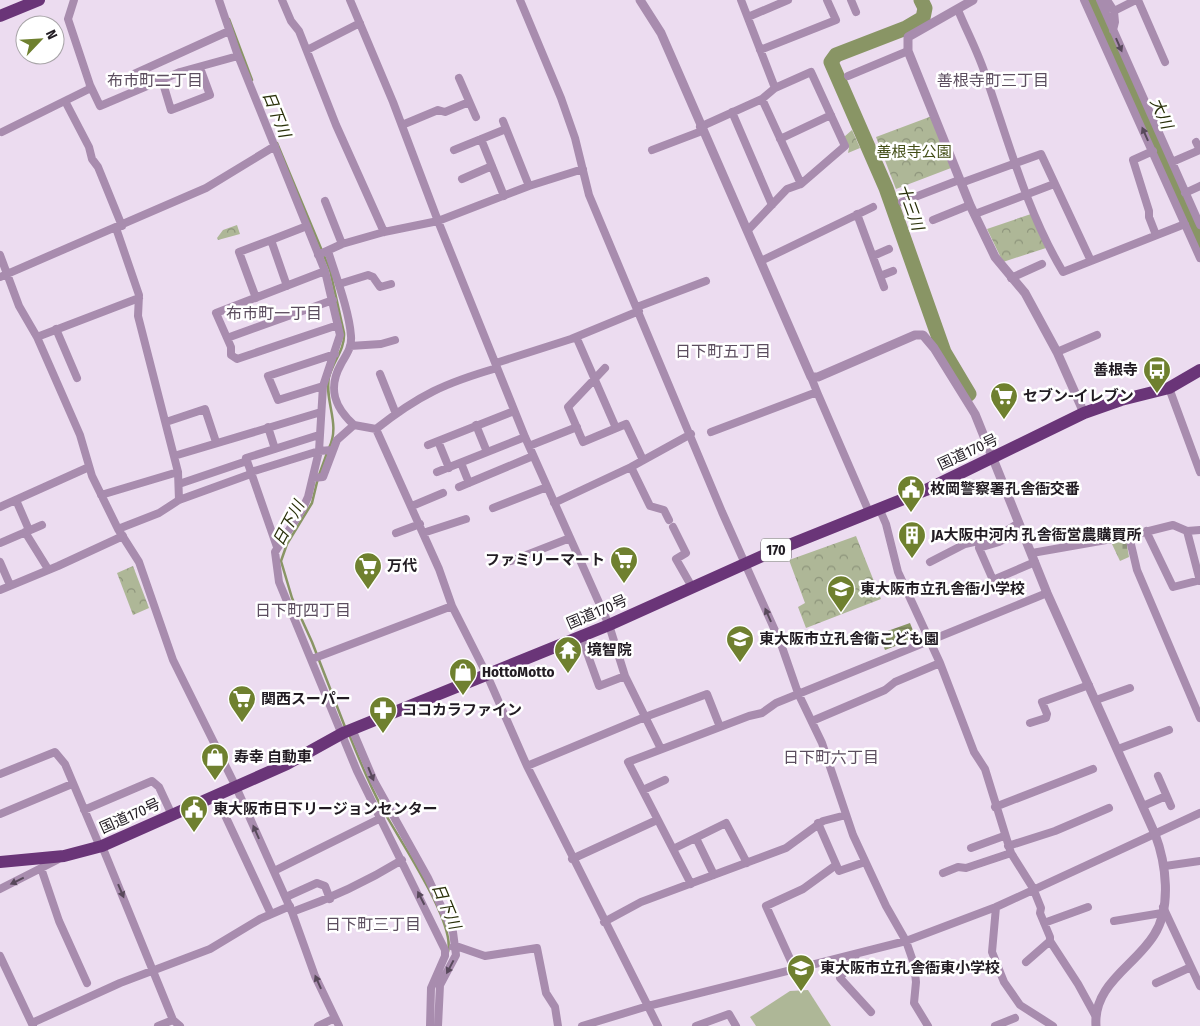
<svg xmlns="http://www.w3.org/2000/svg" width="1200" height="1026" font-family="'Fira Sans Condensed','Noto Sans JP',sans-serif">
<style>
.grass{fill:#aeb797}
.forest{fill:url(#forest-crowns)}
.cemetery{fill:url(#cemetery-stones)}
.water{fill:url(#water-rules)}
.lines{fill:none;stroke-linecap:round;stroke-linejoin:round}
.stream{stroke:#899565;stroke-width:2.5}
.river{stroke:#899565;stroke-width:15}
.minor{stroke:#a88cae;stroke-width:8}
.tertiary{stroke:#a88cae;stroke-width:9}
.trunk{stroke:#6a3578;stroke-width:12}
.oneway{fill:#58495b}
.labels{text-anchor:middle;stroke-width:5;stroke-linejoin:round;paint-order:stroke}
.shield{fill:#fff;stroke:#646065;stroke-width:1}
.shield-label{font-size:14px;font-weight:bold;fill:#221c23}
.park-label{font-size:15px;fill:#434e17;stroke:#fff}
.poi-label{font-size:15px;font-weight:bold;fill:#221c23;stroke:#fff;text-anchor:start}
.street-label{font-size:15px;fill:#221c23;stroke:#fff}
.neighbourhood-label{font-size:16px;fill:#5c4e5f;stroke:#fff}
.water-label{font-size:16px;font-style:italic;fill:#293009;stroke:#fff}
</style>
<defs>
<pattern id="forest-crowns" width="20" height="18" patternUnits="userSpaceOnUse" patternTransform="scale(1.25)"><rect width="20" height="18" fill="#aeb797"/><path d="M2 6a3 3 0 1 1 6 0M12 15a3 3 0 1 1 6 0" fill="none" stroke="#8d947b"/></pattern>
<pattern id="cemetery-stones" width="16" height="16" patternUnits="userSpaceOnUse" patternTransform="scale(1.25)"><rect width="16" height="16" fill="#aeb797"/><path d="M2 7V4a2 2 0 0 1 4 0v3zM10 15v-3a2 2 0 0 1 4 0v3z" fill="#8d947b"/></pattern>
<pattern id="water-rules" width="6" height="5" patternUnits="userSpaceOnUse" patternTransform="scale(1.25)"><rect width="6" height="5" fill="#899565"/><path d="M0 2.5h6" fill="none" stroke="#707953"/></pattern>
</defs>
<rect width="100%" height="100%" fill="#ecdcf0"/>
<path class="grass" d="M808,990L831,1026H756L750,1017L790,991Z"/>
<path class="forest" d="M932,116L951,168L896,189L876,137Z
M852,130L860,148L848,153L849,148L844,137Z
M1031,214L1046,248L1003,262L987,229Z
M237,225L240,234L218,240L217,238L223,230Z
M856,536L881,599L806,628L798,607L805,603L789,560Z
M133,566L149,608L133,615L117,573Z"/>
<path class="cemetery" d="M1126,539L1129,557L1120,561L1111,542Z"/>
<path class="water" d="M910,623L916,638L885,650L879,634Z"/>
<g class="lines">
<path class="stream" d="M229,19L252,80
M277,143L330,270L344,333C345,350 333,361 329,377C324,401 341,424 329,448
M327,453L318,478L312,503L287,544L281,561L292,598L312,642L345,727
M349,734C359,759 369,784 382,808C398,838 456,922 448,952"/>
<path class="river" d="M921,0L925,8L923,18L906,28L836,55L831,62L886,188L944,352L969,394
M1091,0L1200,241"/>
<path class="minor" d="M219,0L237,53L325,271L340,335L323,386L319,451L308,497L303,508L275,552L279,582L357,771L445,950V956L431,988L430,1026
M282,0L291,21L299,31L336,125L384,232
M350,0L393,102L438,221L525,437L609,625L625,676L661,749
M520,0L561,98L575,138L589,195L722,512L781,644L798,693L822,743L853,835L886,906L906,941L914,964L916,982L914,1003L928,1026
M741,0L775,88
M851,0L856,12
M1084,0L1200,258
M1100,0L1200,225
M1107,0L1114,11
M1138,0L1165,62
M958,10C967,32 979,54 986,77C1009,143 1027,212 1063,272L1091,261L1041,154L961,183
M748,17L788,0
M1113,30L1115,22L1114,11L1136,0
M307,50L360,23
M760,50L836,20L827,0
M134,74L229,31
M848,76L908,51
M459,78L476,117
M162,80L171,110L210,95L200,68
M90,85L100,106L180,72L238,56
M762,99L801,184
M65,101L89,147L92,159L98,167L122,226
M732,112L772,205
M503,121L529,186
M402,125L438,110L445,112L469,102
M700,127L762,99L775,88L811,72L845,146L801,184L787,189L748,230
M2,132L89,89L90,85L68,19L74,0
M481,139L504,196
M780,139L831,115
M454,150L506,129
M652,150L702,131
M1153,151L1133,160L1149,211V217L1156,235
M1172,162L1200,150L1196,142
M462,179L492,166
M1185,193L1200,186
M325,201L342,244
M902,202L959,180
M857,214L884,287
M975,214L1054,184
M933,220L970,205
M116,228L139,295L138,316L178,472L179,500
M271,240L307,226
M328,251C336,277 349,310 351,336C352,348 346,355 341,364C327,389 335,408 354,425
M0,255L19,306L37,337L80,435L92,476L118,529L139,562L173,660L236,787L292,912L315,976L339,1026
M318,255L342,244L384,232L438,221L529,186L583,169
M873,256L889,249
M761,261L873,207
M1091,261L1185,224
M325,271L216,313L231,347V355L237,359L338,325
M880,276L893,271
M0,277L206,188L275,146
M1011,278L1042,264
M339,284L368,275L373,277L380,287L391,284
M256,298L239,252L271,240L287,286
M637,307L706,281
M56,329L77,378
M37,337L139,298
M227,338L333,300
M578,341L616,428
M350,346L381,344L395,340
M1057,352L1097,335
M496,363L571,339L639,311
M605,368L568,407L583,442L626,424L643,460
M380,374L396,414
M323,386L278,400L268,376L335,354
M1169,388L1200,472
M817,392L869,512
M166,422L205,409L216,442
M476,425L487,452
M268,427L275,449
M376,429L439,569L452,606L487,675L527,766L658,1026
M711,432L817,392L811,377
M438,441L449,468
M428,445L514,411
M529,446L577,427
M174,456L321,412
M461,463L469,483
M631,467L650,506L664,510L669,520
M437,472L525,437
M313,478L323,477L337,440L354,425L376,429C419,395 445,383 497,368
M179,484L247,461
M459,487L533,456
M101,495L178,472
M16,500L29,530
M554,503L631,467L691,434
M412,506L443,493
M0,507L89,467
M493,508L547,487
M879,508L886,524L898,572L940,663L974,752L985,769L1011,853L1033,888L1041,908L1040,913L1050,937V941L1026,962
M673,527L686,553L676,559L692,587
M118,529L159,513L179,500L248,475L251,472L319,451L332,450
M1022,530L999,542L979,548L993,580L1035,562
M1146,531L1173,587L1200,580
M1187,531L1200,581
M25,532L48,569
M396,533L420,524
M423,533L466,519
M1129,536L1137,570L1200,718
M0,543L42,525
M277,547L246,458L319,435
M1032,553L1129,536L1173,525L1187,531L1200,530
M511,561L570,538
M0,562L10,585
M930,562L965,544L996,537L1019,523
M0,590L58,566L123,536
M581,636L599,686L625,676
M312,659L452,606
M1096,700L1130,688
M812,721L885,690L895,682L940,663
M1030,723L1046,718L1047,714L1042,702L1089,685
M352,729L374,781L428,878L453,932L456,955L440,985L438,1026
M1118,749L1169,730
M527,766L645,717L707,694L720,727
M0,774L55,752L65,764L100,847
M1158,776L1171,806
M643,790L665,780
M216,796L271,914
M1143,806L1166,796
M995,807L1093,769
M84,810L152,781L159,787L172,815
M0,814L72,784
M818,823L839,871L865,862
M696,838L714,875
M102,846L173,1020L180,1026
M1008,846L1055,831L1109,808
M971,848L1004,836
M673,849L726,823L747,863
M572,859L657,820
M1165,866L1200,861
M41,868L59,921L87,983
M274,871L381,818
M943,873L958,867L966,868L1011,853
M691,884L628,762L749,716L762,713L776,703L1047,593
M0,889L57,860
M286,897L317,883L325,886L330,899
M996,907L992,952L1004,982L1020,1005L1053,1026
M1163,907L1200,986
M292,912C332,898 366,882 402,860
M1114,921L1162,913
M604,922L641,902L786,848L823,821L846,815
M1044,923L1088,907
M1050,941L1078,984L1095,1015
M453,947L456,946L485,956L537,948L546,993L555,1007L558,1026
M857,954L840,978L871,1012
M0,956L33,1026
M795,970L766,906L803,889L836,865
M1156,983L1191,967
M32,1023L120,983L210,949L260,919L290,906
M158,1026L173,1020
M318,1026L335,1018
M582,1026L648,1006L906,941L996,907L1200,813
M696,1026L729,1014L736,1026
M995,1026L1015,1018"/>
<path class="tertiary" d="M640,0L661,33L811,377H818L915,335H923L934,348L975,414L1047,593L1155,834C1166,863 1172,907 1154,935C1135,966 1093,984 1096,1026
M973,0L908,37V51L970,205L995,257L1025,293L1057,352L1084,413"/>
<path class="trunk" d="M0,16L39,0
M0,862L64,856L102,846L287,764L343,733L609,625L769,553L926,490L1084,413L1121,400L1169,388L1200,370"/>
</g>
<defs><path id="oneway-solid" d="M-6-.8H1V-3.2L6.5 0L1 3.2V.8H-6Z" transform="scale(1.25)"/></defs>
<g class="oneway">
<use href="#oneway-solid" transform="translate(1119 45) rotate(66)"/>
<use href="#oneway-solid" transform="translate(1145 134) rotate(-114)"/>
<use href="#oneway-solid" transform="translate(768 615) rotate(-114)"/>
<use href="#oneway-solid" transform="translate(371 774) rotate(68)"/>
<use href="#oneway-solid" transform="translate(256 832) rotate(-114)"/>
<use href="#oneway-solid" transform="translate(17 881) rotate(154)"/>
<use href="#oneway-solid" transform="translate(121 891) rotate(67)"/>
<use href="#oneway-solid" transform="translate(421 898) rotate(-117)"/>
<use href="#oneway-solid" transform="translate(450 967) rotate(118)"/>
<use href="#oneway-solid" transform="translate(318 982) rotate(-114)"/>
</g>
<defs>
<g id="bus-pin" transform="scale(1.4375)"><path d="M0 17L-7.5 6A9.5 9.5 0 1 1 7.5 6Z" fill="#6f802f" stroke="#fff"/><path d="M-5-6H5V4H4V6H2V4H-2V6H-4V4H-5ZM-3.5-4V0h7V-4ZM-3.5 1.2v1.5H-2V1.2ZM2 1.2v1.5H3.5V1.2Z" fill="#fff"/></g>
<g id="supermarket-pin" transform="scale(1.4375)"><path d="M0 17L-7.5 6A9.5 9.5 0 1 1 7.5 6Z" fill="#6f802f" stroke="#fff"/><path d="M-6-5.5h2.5l.6 2H6L4.5 2H-2.5L-4.4-4H-6ZM-1.5 3.2a1.3 1.3 0 1 0 .1 0ZM3 3.2a1.3 1.3 0 1 0 .1 0Z" fill="#fff"/></g>
<g id="civic-pin" transform="scale(1.4375)"><path d="M0 17L-7.5 6A9.5 9.5 0 1 1 7.5 6Z" fill="#6f802f" stroke="#fff"/><path d="M-.6-6.5H3V-4.5H.6V-3L4-1V1h2V6H-6V1h2V-1L-.6-3ZM-1.2 2.5V6h2.4V2.5Z" fill="#fff"/></g>
<g id="building-pin" transform="scale(1.4375)"><path d="M0 17L-7.5 6A9.5 9.5 0 1 1 7.5 6Z" fill="#6f802f" stroke="#fff"/><path d="M-4-6H4V6H1V3H-1V6H-4ZM-2.5-4.3h1.7v1.8h-1.7ZM.8-4.3h1.7v1.8H.8ZM-2.5-1h1.7V.8h-1.7ZM.8-1h1.7V.8H.8Z" fill="#fff"/></g>
<g id="school-pin" transform="scale(1.4375)"><path d="M0 17L-7.5 6A9.5 9.5 0 1 1 7.5 6Z" fill="#6f802f" stroke="#fff"/><path d="M0-5L7-2L0 1L-7-2ZM-4 1L0 2.5L4 1V4Q0 6-4 4Z" fill="#fff"/></g>
<g id="temple-pin" transform="scale(1.4375)"><path d="M0 17L-7.5 6A9.5 9.5 0 1 1 7.5 6Z" fill="#6f802f" stroke="#fff"/><path d="M0-6L5-2H3V0L6.5 2.5H4V6H1.5V3h-3V6H-4V2.5H-6.5L-3 0V-2H-5Z" fill="#fff"/></g>
<g id="shop-pin" transform="scale(1.4375)"><path d="M0 17L-7.5 6A9.5 9.5 0 1 1 7.5 6Z" fill="#6f802f" stroke="#fff"/><path d="M-5-2.5h2.3a2.7 3.5 0 0 1 5.4 0H5L5.5 6h-11ZM-1.5-2.5h3a1.5 2.3 0 0 0-3 0Z" fill="#fff"/></g>
<g id="pharmacy-pin" transform="scale(1.4375)"><path d="M0 17L-7.5 6A9.5 9.5 0 1 1 7.5 6Z" fill="#6f802f" stroke="#fff"/><path d="M-2-6h4v4h4v4h-4v4h-4v-4h-4v-4h4Z" fill="#fff"/></g>
</defs>
<g fill-rule="evenodd">
<use href="#bus-pin" x="1157" y="370"/>
<use href="#supermarket-pin" x="1004" y="396"/>
<use href="#civic-pin" x="911" y="489"/>
<use href="#building-pin" x="912" y="535"/>
<use href="#supermarket-pin" x="624" y="560"/>
<use href="#supermarket-pin" x="368" y="566"/>
<use href="#school-pin" x="841" y="589"/>
<use href="#school-pin" x="740" y="639"/>
<use href="#temple-pin" x="568" y="650"/>
<use href="#shop-pin" x="463" y="672"/>
<use href="#supermarket-pin" x="242" y="699"/>
<use href="#pharmacy-pin" x="383" y="710"/>
<use href="#shop-pin" x="215" y="757"/>
<use href="#civic-pin" x="194" y="809"/>
<use href="#school-pin" x="801" y="968"/>
</g>
<g class="labels">
<rect class="shield" x="761" y="538.5" width="30" height="23" rx="4"/>
<g class="shield-label">
<text x="776" y="555">170</text>
</g>
<g class="park-label">
<text x="914" y="157">善根寺公園</text>
</g>
<g class="poi-label">
<text x="1138" y="375" text-anchor="end">善根寺</text>
<text x="1023" y="401">セブン-イレブン</text>
<text x="930" y="494">枚岡警察署孔舎衙交番</text>
<text x="931" y="540">JA大阪中河内 孔舎衙営農購買所</text>
<text x="605" y="565" text-anchor="end">ファミリーマート</text>
<text x="387" y="571">万代</text>
<text x="860" y="594">東大阪市立孔舎衙小学校</text>
<text x="759" y="644">東大阪市立孔舎衛こども園</text>
<text x="587" y="655">境智院</text>
<text x="482" y="677">HottoMotto</text>
<text x="261" y="704">関西スーパー</text>
<text x="402" y="715">ココカラファイン</text>
<text x="234" y="762">寿幸 自動車</text>
<text x="213" y="814">東大阪市日下リージョンセンター</text>
<text x="820" y="973">東大阪市立孔舎衙東小学校</text>
</g>
<g class="street-label">
<text transform="translate(968 452) rotate(-25)" y="5">国道170号</text>
<text transform="translate(597 612) rotate(-23)" y="5">国道170号</text>
<text transform="translate(130 816) rotate(-24)" y="5">国道170号</text>
</g>
<g class="neighbourhood-label">
<text x="155" y="86">布市町二丁目</text>
<text x="993" y="86">善根寺町三丁目</text>
<text x="274" y="319">布市町一丁目</text>
<text x="723" y="357">日下町五丁目</text>
<text x="303" y="616">日下町四丁目</text>
<text x="831" y="763">日下町六丁目</text>
<text x="373" y="930">日下町三丁目</text>
</g>
<g class="water-label">
<text transform="translate(1162 113) rotate(66)" y="6">大川</text>
<text transform="translate(277 114) rotate(68)" y="6">日下川</text>
<text transform="translate(911 207) rotate(70)" y="6">十三川</text>
<text transform="translate(288 523) rotate(-62)" y="6">日下川</text>
<text transform="translate(447 906) rotate(67)" y="6">日下川</text>
</g>
</g>
<g transform="translate(40 40) rotate(65)"><circle r="24" fill="#ffffff" stroke="#a7a4a7"/>
<path d="M0-4L9 19L0 12L-9 19Z" fill="#6f802f"/>
<text y="-8" font-size="14" font-weight="bold" text-anchor="middle" fill="#221c23">N</text>
</g>
</svg>
